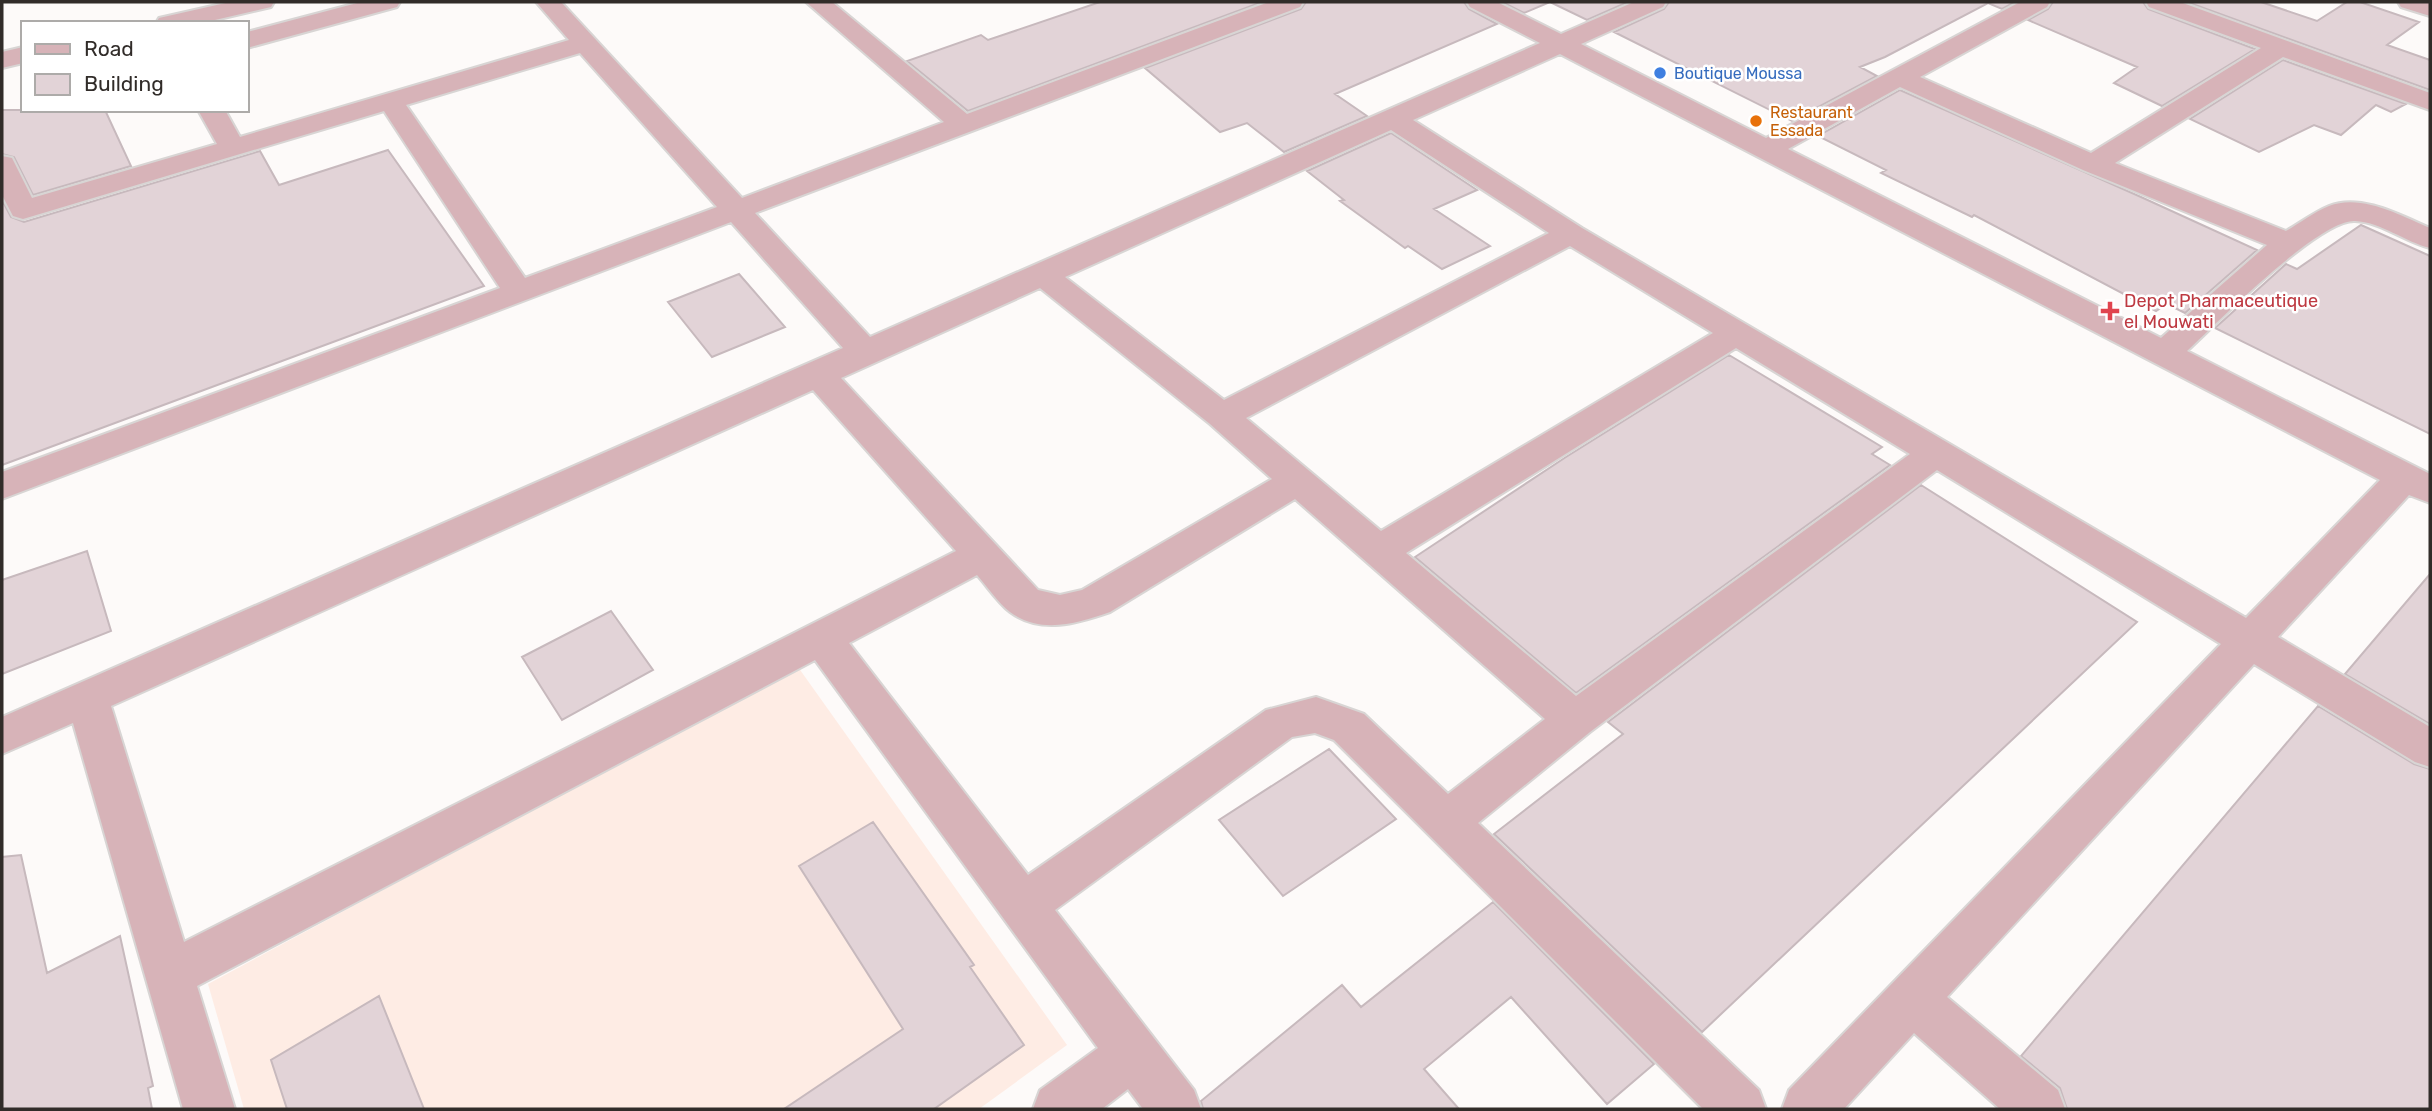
<svg xmlns="http://www.w3.org/2000/svg" width="2432" height="1111" font-family="Rubik,sans-serif">
<style>
.built{fill:#feece4}
.building{fill:#e2d3d7;stroke:#c7b9bd;stroke-width:2}
.lines{fill:none;stroke-linecap:round;stroke-linejoin:round}
.minor-casing{stroke:#d8d5d4;stroke-width:4}
.minor{fill:#d7b3b8;fill-rule:evenodd}
.shop-dot{fill:#3f7fe0;stroke:#fff;stroke-width:2.5}
.food-dot{fill:#e8710a;stroke:#fff;stroke-width:2.5}
.health-dot{fill:#e0444e;stroke:#fff;stroke-width:2.5}
.labels{text-anchor:middle;stroke-width:5;stroke-linejoin:round;paint-order:stroke}
.far-shop-label{font-size:16px;fill:#366cbe;stroke:#fff;text-anchor:start}
.far-food-label{font-size:16px;fill:#c56008;stroke:#fff;text-anchor:start}
.health-label{font-size:18px;fill:#be3a42;stroke:#fff;text-anchor:start}
</style>
<rect width="100%" height="100%" fill="#fdfaf9"/>
<path class="built" d="M798,667L1067,1045L979,1109H244L208,984Z"/>
<path class="building" d="M1100,2H1262L968,111L907,61L981,35L988,40Z
M1306,2H1464L1469,9L1497,24L1335,94L1367,116L1284,152L1247,123L1220,132L1145,68L1301,9Z
M1502,2H1550L1524,13Z
M1550,2H1628L1587,20Z
M1669,2H2015L2002,9L1988,3L1885,57L1860,67L1877,76L1792,121L1614,32L1664,9Z
M2053,2H2143L2148,9L2255,49L2162,106L2114,83L2137,67L2028,20L2048,9Z
M2187,2H2261L2317,21L2347,2H2360L2419,22L2387,45L2430,60V90Z
M2283,60L2406,104L2391,112L2376,105L2341,135L2314,125L2259,152L2190,119Z
M1900,90L2141,197L2257,250L2185,313L2167,304L2156,311L1974,215L1972,217L1881,173L1886,170L1818,136Z
M2,110H105L131,166L33,195L14,157L2,154Z
M1391,133L1477,190L1434,209L1490,246L1442,269L1408,246L1405,248L1340,201L1344,200L1307,171Z
M388,150L484,286L2,465V200L11,217L24,222L260,151L279,185Z
M2361,225L2430,256V434L2215,328L2286,264L2297,269Z
M739,274L785,327L712,357L668,302Z
M1729,355L1882,447L1872,454L1890,465L1576,693L1415,557L1566,457Z
M1921,485L2137,622L1702,1032L1494,834L1623,734L1608,722Z
M87,551L111,631L2,674V580Z
M2430,574V724L2345,674Z
M611,611L653,670L562,720L522,657Z
M2318,706L2414,764L2430,769V1109H2067L2060,1088L2021,1056Z
M1329,749L1396,819L1283,896L1219,820Z
M873,822L974,965L970,967L1024,1045L934,1109H784L903,1029L799,866Z
M21,855L47,973L120,936L153,1086L148,1088L152,1109H2V857Z
M1493,902L1654,1064L1607,1104L1511,997L1424,1069L1459,1109H1203L1201,1101L1342,985L1361,1007Z
M379,996L424,1109H287L271,1060Z"/>
<g class="lines">
<g class="minor-casing">
<path id="minor" d="M230,2H274L271,7L202,23H156L159,18Z
M361,2H400L397,7L247,48V32Z
M536,2H561L742,198L944,122L806,2H832L967,114L1269,2H1303L1300,7L755,213L870,337L1540,43L1470,7L1467,2H1497L1561,34L1634,2H1666L1663,7L1581,44L1766,138L2020,2H2050L2047,7L1920,77L2091,153L2261,48L2149,7L2146,2H2180L2430,93V110L2283,57L2115,163L2286,231C2300,223 2314,212 2329,206C2361,193 2402,216 2430,228V248C2405,242 2381,222 2355,221C2319,219 2216,324 2187,351L2430,474V503L2409,495L2278,637L2430,727V767L2415,762L2254,664L1947,997L2058,1090L2065,1109H2000L1914,1033L1844,1109H1782L1789,1090L2221,644L1937,470L1590,732L1478,823L1759,1090L1766,1109H1703L1334,740L1315,733L1292,737L1055,910L1194,1090L1201,1109H1143L1128,1089L1102,1109H1033L1040,1090L1098,1048L815,660L197,986L235,1109H183L73,723L2,754V717L843,348L731,222L2,499V472L500,288L384,111L23,219L13,216L2,195V156L12,158L32,198L217,144L198,110H225L240,137L569,40ZM580,53L717,207L525,278L406,105ZM1560,54L2380,480L2246,618L1582,228L1413,120ZM1900,87L2083,170L2267,245L2161,338L1788,149ZM1391,130L1549,233L1224,400L1065,277ZM1570,246L1713,333L1381,531L1246,418ZM1040,288L1210,424L1272,479L1082,590L1060,595L1038,590L841,378ZM1736,348L1910,454L1576,696L1406,553ZM813,390L956,551L184,942L111,706ZM1295,499L1545,719L1448,794L1364,714L1316,697L1266,710L1028,875L849,643L977,575C987,586 998,603 1010,612C1041,635 1078,623 1110,612Z
M2398,2H2430V16L2401,7Z
M23,47V63L2,68V52Z"/>
</g>
<use href="#minor" class="minor"/>
</g>
<circle class="shop-dot" cx="1660" cy="73" r="7"/>
<circle class="food-dot" cx="1756" cy="121" r="7"/>
<path class="health-dot" d="M2106.5 300.5h7v7h7v7h-7v7h-7v-7h-7v-7h7z"/>
<g class="labels">
<g class="far-shop-label">
<text x="1674" y="79">Boutique Moussa</text>
</g>
<g class="far-food-label">
<text x="1770" y="118">Restaurant<tspan x="1770" dy="18">Essada</tspan></text>
</g>
<g class="health-label">
<text x="2124" y="307">Depot Pharmaceutique<tspan x="2124" dy="21">el Mouwati</tspan></text>
</g>
</g>
<rect width="2432" height="1111" fill="none" stroke="#312c29" stroke-width="7"/>
<rect x="21" y="21" width="228" height="91" fill="#ffffff" stroke="#adaba9" stroke-width="2"/>
<rect x="35" y="44" width="35" height="10" fill="#d7b3b8" stroke="#adaba9" stroke-width="2"/>
<text x="84" y="56" font-size="21" fill="#312c29">Road</text>
<rect x="35" y="74" width="35" height="21" fill="#e2d3d7" stroke="#adaba9" stroke-width="2"/>
<text x="84" y="91" font-size="21" fill="#312c29">Building</text>
</svg>
